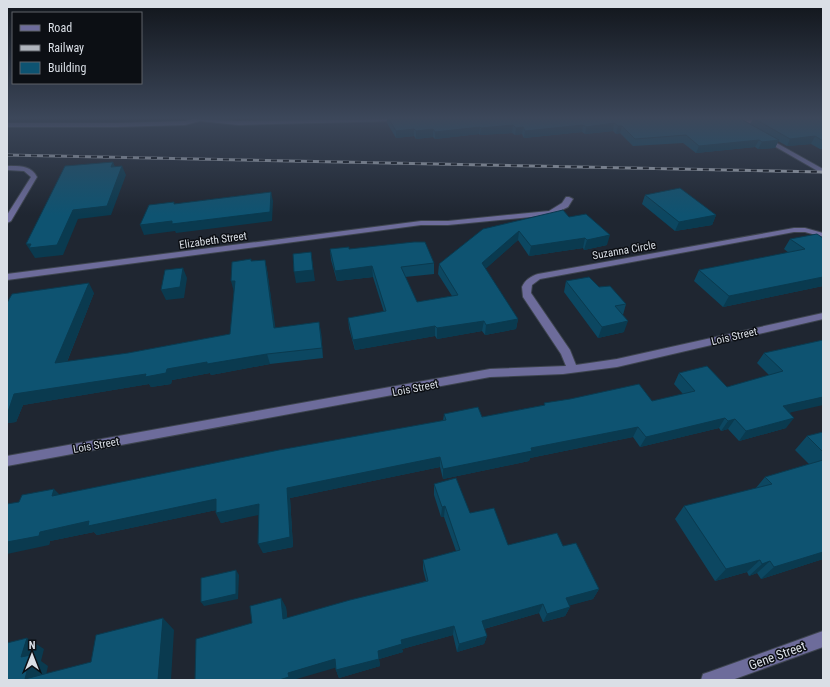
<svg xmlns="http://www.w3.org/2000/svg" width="830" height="687" font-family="'Roboto Condensed',sans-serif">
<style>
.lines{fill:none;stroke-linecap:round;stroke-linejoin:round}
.minor-casing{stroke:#3d444e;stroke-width:2}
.minor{fill:#6d6c9b;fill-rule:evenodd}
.rail-casing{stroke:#b0b5bd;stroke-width:3}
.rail{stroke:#0c0f14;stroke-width:2;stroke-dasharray:6;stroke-linecap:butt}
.wall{fill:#0c4761;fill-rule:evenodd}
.shaded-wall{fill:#0a3a4f}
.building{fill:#0e5371;stroke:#0a3a4f}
.labels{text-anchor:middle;stroke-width:3;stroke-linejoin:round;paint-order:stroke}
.street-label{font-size:11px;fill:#dadfe6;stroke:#0c0f14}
.near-street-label{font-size:13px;fill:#dadfe6;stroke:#0c0f14}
</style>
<rect width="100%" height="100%" fill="#1f2631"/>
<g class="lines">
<g class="minor-casing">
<path id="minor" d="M192,119L238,121L399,119L396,121L238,125L200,121L185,125L117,127H7V123H117L185,121Z
M768,119H789L786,121L738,125L735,123L738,121Z
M764,136L823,169V174L762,139V137Z
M7,166C19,166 31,165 37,177L11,221L7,223V215L31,177L24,171L7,170Z
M566,197H569L573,199L568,207L551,215L448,225H421L7,280V274L421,221H448L549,211L562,203Z
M794,228H805L823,233V237L805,232H794L540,279L532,285L531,293L570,350L576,365L617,359L823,313V319L617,367L563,374L490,377L7,466V456L490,369L566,366L561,354L523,297L522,287C525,280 531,276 538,274Z
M823,631V647L732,680H701L703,674L709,672Z"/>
</g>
<use href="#minor" class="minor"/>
<g class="rail-casing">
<path id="rail" d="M7,155L823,172"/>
</g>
<use href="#rail" class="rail"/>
</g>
<path class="wall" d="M387,119H823V149H820L811,144L787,146L778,141L775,148L758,149L755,147L696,153L683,143L633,146L620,133L616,134L613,131L585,134L582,132L524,138L522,134L515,135L512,133L480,135L479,134L435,139L433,137L416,139L414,136L396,138L387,123ZM742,119H753L750,124Z
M645,195L716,215L712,225L675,231L642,204Z
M569,217L607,245L584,250L583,248L529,256L518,240L485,269L518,319L516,329L485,335L482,331L437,339L435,336L355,350L349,328L348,318L384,312L373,277L337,281L331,260L330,249H349L434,263V274L405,277L417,302L452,296L438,274L439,264L483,229Z
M823,238V286L723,307L694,281L699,270L789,253L784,249L790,239Z
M265,260L267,270L275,328L321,332L323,358L270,364L211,375L210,373L172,380L171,384L151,387L149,384L23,405L16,422L7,423V303L94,293L67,362L128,353L230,334L252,261Z
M566,281L599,287L626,304L623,315L624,332L598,338L564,292Z
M823,340L790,413L786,428L739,441L728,429L721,431L719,428L640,447L633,437L530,458L529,461L443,479L440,467L290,498L293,547L263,553L259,514L221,523L216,513V510L97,535L94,532L50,541L49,545L19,502L443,421L444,414L482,417L544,405V403L652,401L683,394L674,384L679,373L727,387L769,375L757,363L764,353Z
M823,432V559L761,579L757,573L749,576L747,572L715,581L675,519L684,506L755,489L765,477L809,464L795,450L807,436Z
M434,484L508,545L563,546L599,589L593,599L569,605L570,607L565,616L543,622L539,613L484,629L487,636L484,644L457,652L453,635L402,649L403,652L379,659L380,666L339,678L336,670V668L252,623L286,607L287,618L426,581L423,569V560L456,551L444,517H441L434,495Z"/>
<path class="shaded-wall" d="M614,123L613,131L585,134L586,127Z
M513,125L512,133L480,135L481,128Z
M583,125L582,132L524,138L525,131Z
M618,126H622L620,133L616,134Z
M480,127L479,134L435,139V132Z
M523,127L522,134L515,135L516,128Z
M414,129V136L396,138V131Z
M433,129V137L416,139V131Z
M815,136L811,144L787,146L790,139Z
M759,140L755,147L696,153L699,146Z
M779,140L775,148L758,149L762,142Z
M113,162L117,171L111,167Z
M122,166L126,175L111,215L78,219L63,255L35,258L26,244L73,210Z
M271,192L273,201L272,221L176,233L175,231L144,235L140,225Z
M716,215L712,225L675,231L679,222Z
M519,231L518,240L481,273L482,263Z
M610,235L607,245L584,250L587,240Z
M585,238L583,248L529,256L531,246Z
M311,252L315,281L296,283L294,272Z
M265,260L267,270L277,338L274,328Z
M372,266L373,277L337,281L335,271Z
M183,268L187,278L184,298L166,300L161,290Z
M823,277V286L723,307L729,296Z
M231,281H235L234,292Z
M89,283L94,293L62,374L55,363Z
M518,319L516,329L485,335L486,325Z
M484,321L482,331L437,339V328Z
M628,321L624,332L598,338L602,327Z
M319,322L321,332L323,358L322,348Z
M435,326V336L355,350L353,340Z
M267,354L270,364L211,375L210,373L172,380L171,384L151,387L149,384L23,405L16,422L7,423V412L14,394L207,362Z
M823,397V405L775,416L783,406Z
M725,418L719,428L640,447L646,437Z
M794,418L786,428L739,441L746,431Z
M735,419L728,429L721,431L728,421Z
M638,427L633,437L530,458L529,461L443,479V469L531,448Z
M440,457V467L290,498L293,547L263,553L258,544L287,488Z
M54,489L63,498L52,496Z
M216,499L221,509L97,535L94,532L50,541L49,545L7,554V542L40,532L89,521Z
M259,504L263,514L221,523L216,513Z
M445,506L444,517H441L442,507Z
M823,552V559L761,579L774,567Z
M760,560L747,572L715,581L726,569Z
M770,561L757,573L749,576L762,564Z
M236,570L239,575L238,599L204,606L201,602Z
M599,589L593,599L561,608L566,598Z
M281,598L286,607L288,627L283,619Z
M543,604L539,613L480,630L482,621Z
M570,607L565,616L543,622L547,614Z
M163,618L174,630L171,680H158Z
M454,626L453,635L402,649L403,652L379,659L378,651L401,640Z
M487,636L484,644L457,652L459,644Z
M27,638L44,649L41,661L48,666L45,680L25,679L21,657Z
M335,659L338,667L293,680H279L288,673Z
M379,659L380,666L339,678L336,670Z"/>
<path class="building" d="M389,119H741L779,140L762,142L759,140L699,146L686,135L635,139L622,126H618L614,123L586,127L583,125L525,131L523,127L516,128L513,125L481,128L480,127L435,132L433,129L416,131L414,129L396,131Z
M755,119H823V141L815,136L790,139Z
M113,162L111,167L122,166L107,206L73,210L57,245L29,248L31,244H26L65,166Z
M680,188L716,215L679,222L645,195Z
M271,192L270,212L172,224V221L140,225L149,205L174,202V204Z
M563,210L569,217L586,214L610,235L587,240L585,238L531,246L519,231L482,263L518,319L486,325L484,321L437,328L435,326L353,340L348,318L386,311L372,266L335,271L330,249L349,247V249L414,242H425L434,263L401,267L417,302L458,295L439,264L483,229Z
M817,234L823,238V277L729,296L699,270L805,249L790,239Z
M311,252L313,270L294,272L293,254Z
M251,259V261L265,260L274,328L319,322L322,348L267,354L207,364V362L167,369L166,373L145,377L146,374L14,394L8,412H7V303L12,294L89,283L55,363L128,353L230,334L235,281H231L232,262Z
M183,268L180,287L161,290L165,270Z
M589,277L599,287L610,286L626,304L615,306L628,321L602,327L566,281Z
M823,340V397L783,406L794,418L746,431L735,419L728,421L725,418L646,437L638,427L531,448L532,451L443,469L440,457L287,488L290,537L258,544L259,504L216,513V499L88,526L89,521L40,532L39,536L7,542V504L19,502L22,495L54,489L52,496L279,450L446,420L444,414L478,407L482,417L545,405L544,403L570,399L639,384L652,401L695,391L679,373L707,366L727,387L783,371L764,353Z
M823,432V452L807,436Z
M823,460V552L774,567L770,561L762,564L760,560L726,569L684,506L772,484L765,477Z
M456,478L470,513L494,508L508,545L557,533L563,546L576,543L599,589L566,598L570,607L547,614L543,604L482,621L487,636L459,644L454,626L401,640L402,644L378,651L379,659L336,670L335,659L288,673L289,677L279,680H195L196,639L252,623L250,606L281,598L283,619L350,600L428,581L423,560L460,550L445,506L442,507L434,484Z
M236,570V594L201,602V578Z
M163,618L158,680H7V643L27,638L21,657L31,655L25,679L91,662L96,635Z"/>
<linearGradient id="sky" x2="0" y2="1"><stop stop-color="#11151b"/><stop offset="0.55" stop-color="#3c475a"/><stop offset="1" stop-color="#3c475a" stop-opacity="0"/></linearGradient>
<rect width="830" height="215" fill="url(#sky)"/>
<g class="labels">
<g class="street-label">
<text transform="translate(213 240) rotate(-8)" y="4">Elizabeth Street</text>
<text transform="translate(624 250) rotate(-10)" y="4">Suzanna Circle</text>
<text transform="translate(734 336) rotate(-13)" y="4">Lois Street</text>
<text transform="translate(415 388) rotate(-11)" y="4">Lois Street</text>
<text transform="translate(96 445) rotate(-10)" y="4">Lois Street</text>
</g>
<g class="near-street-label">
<text transform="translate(777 655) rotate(-20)" y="5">Gene Street</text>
</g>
</g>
<rect width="830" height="687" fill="none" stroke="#dadfe6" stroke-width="16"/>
<rect x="12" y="12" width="130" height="72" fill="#0c0f14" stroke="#5e6268"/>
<rect x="20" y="25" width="20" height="6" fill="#6d6c9b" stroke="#5e6268"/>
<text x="48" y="32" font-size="12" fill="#dadfe6">Road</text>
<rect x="20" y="45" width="20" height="6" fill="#b0b5bd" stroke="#5e6268"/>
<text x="48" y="52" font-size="12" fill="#dadfe6">Railway</text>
<rect x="20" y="62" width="20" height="12" fill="#0e5371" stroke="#5e6268"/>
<text x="48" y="72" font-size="12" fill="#dadfe6">Building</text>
<g transform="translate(32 655)" stroke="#0c0f14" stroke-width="3" paint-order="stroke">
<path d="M0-3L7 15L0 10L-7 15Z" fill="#dadfe6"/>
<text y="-6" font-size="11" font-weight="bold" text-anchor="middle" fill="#dadfe6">N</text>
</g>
</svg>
